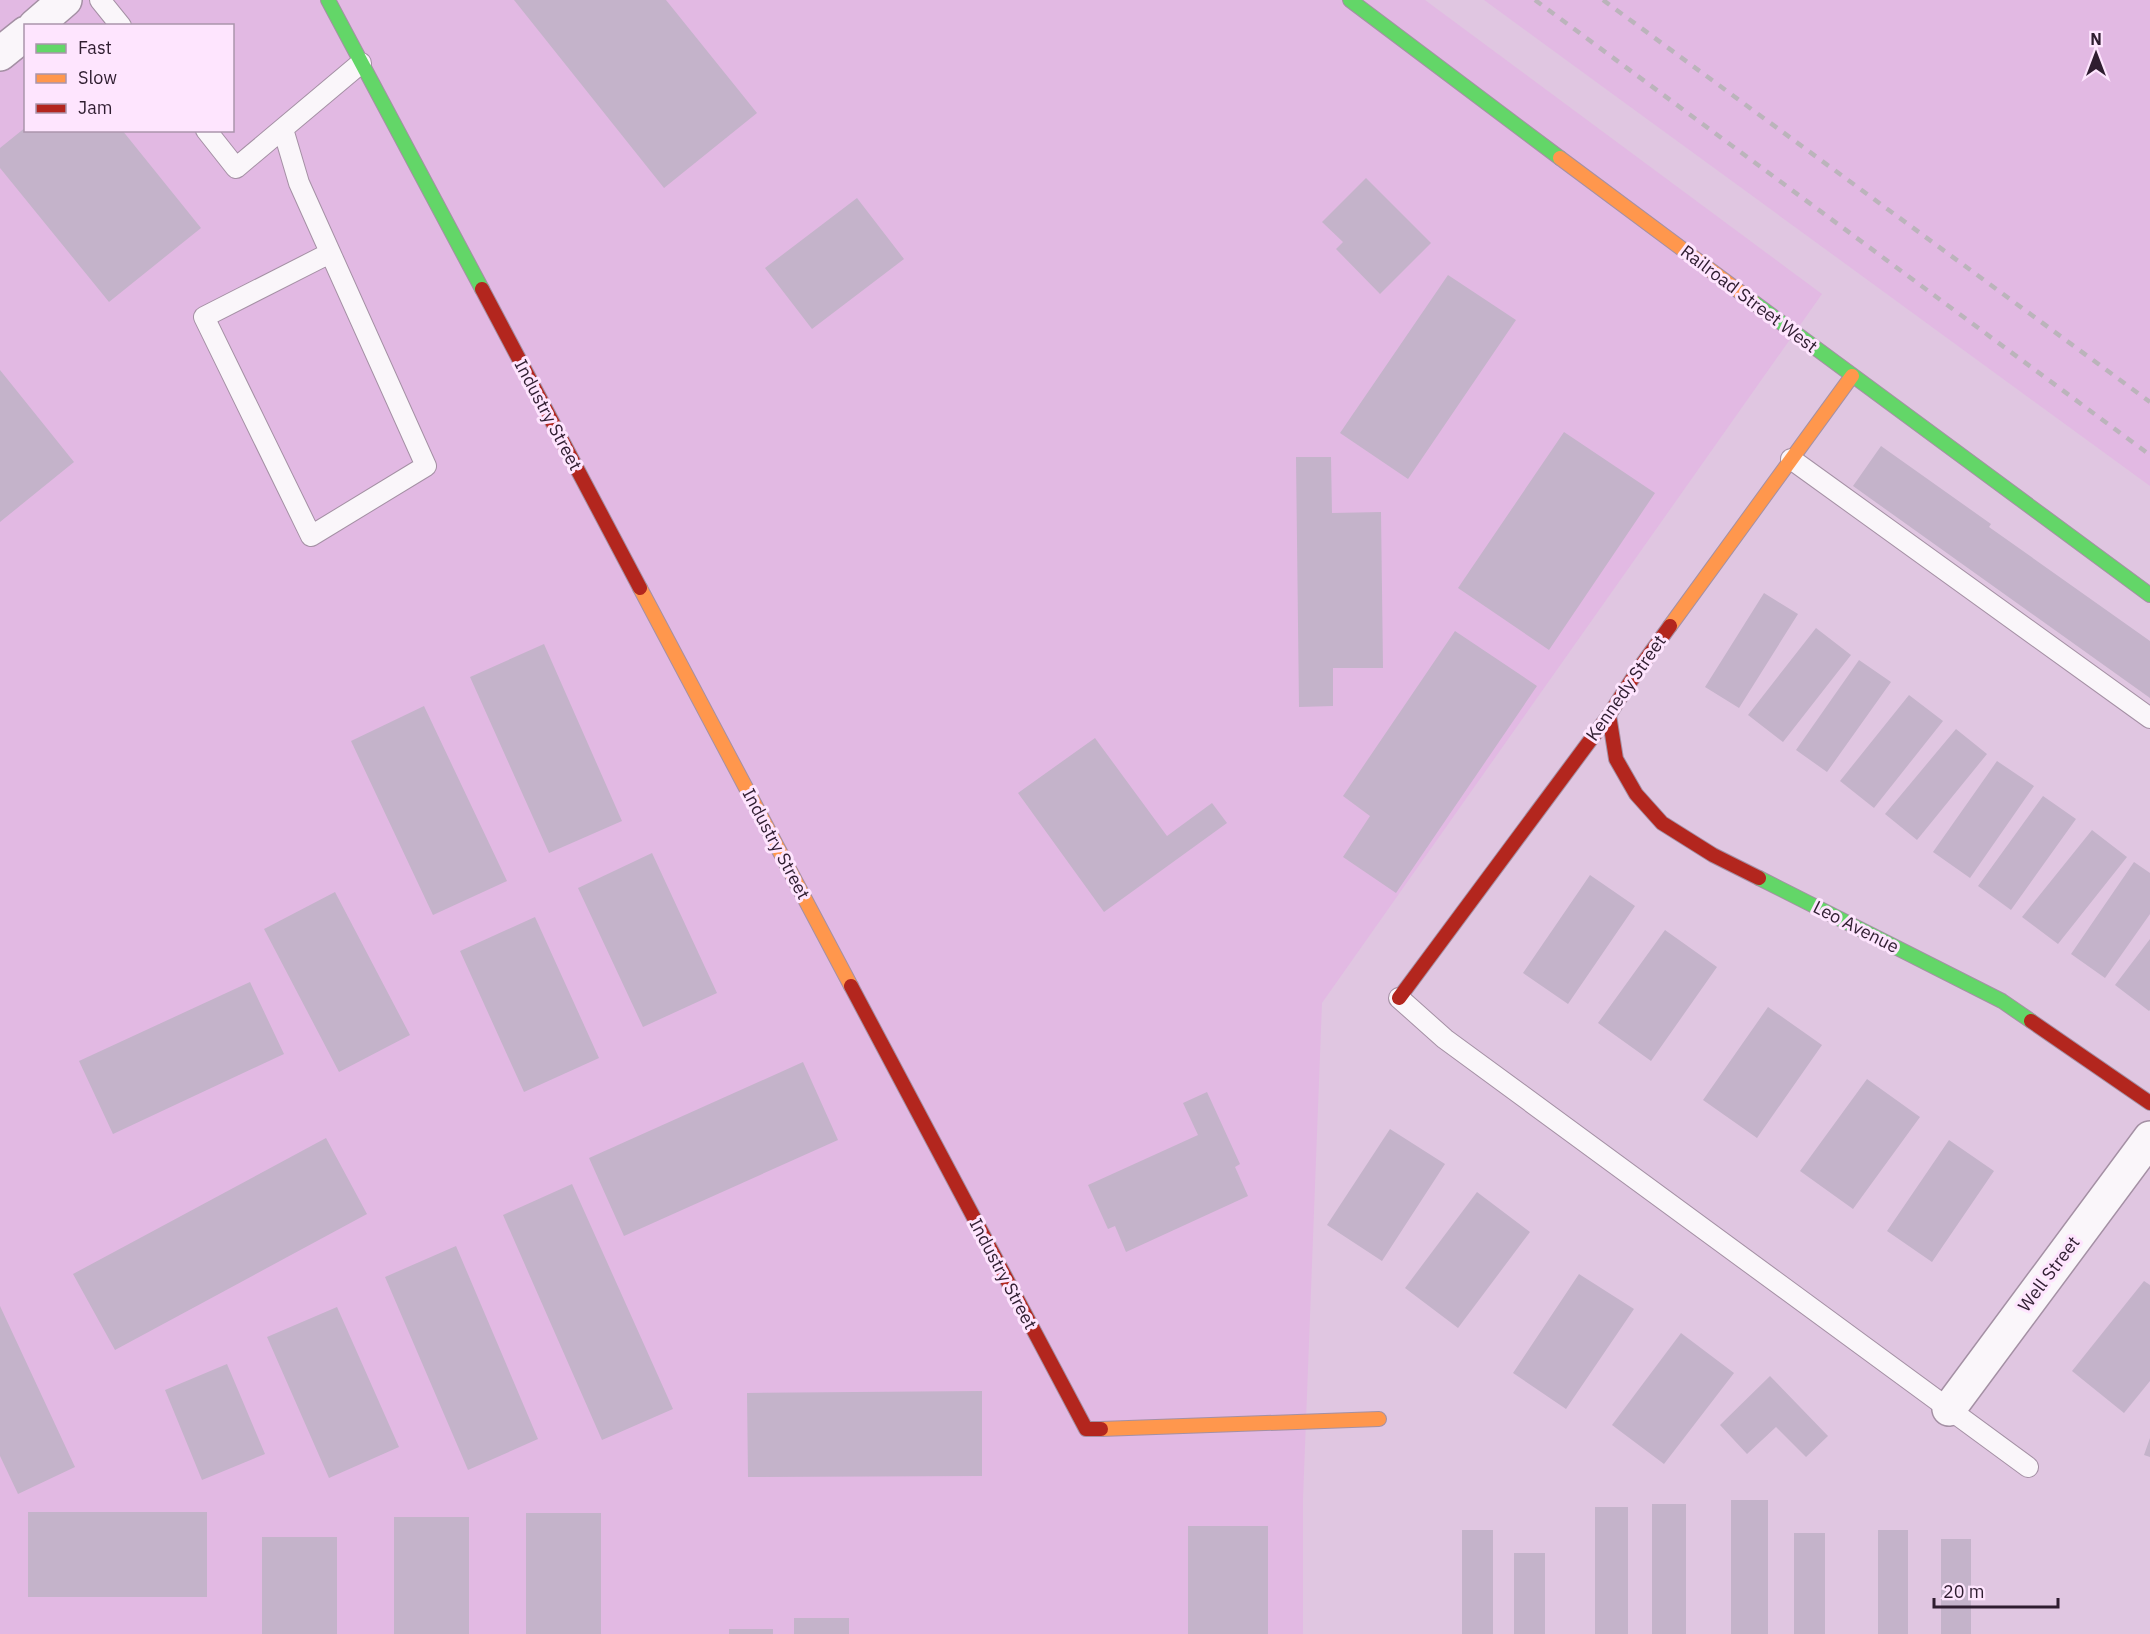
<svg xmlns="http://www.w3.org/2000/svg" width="2150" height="1634" font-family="'IBM Plex Sans',sans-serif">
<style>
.built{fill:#e2b9e3;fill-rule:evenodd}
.building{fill:#c4b3ca}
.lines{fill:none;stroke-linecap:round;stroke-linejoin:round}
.lane-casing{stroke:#a490a4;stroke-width:22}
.street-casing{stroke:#a490a4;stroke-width:36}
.fast-casing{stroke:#a490a4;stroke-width:16}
.slow-casing{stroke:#a490a4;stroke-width:16}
.jam-casing{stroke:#a490a4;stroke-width:16}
.lane{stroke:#faf6fa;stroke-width:20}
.street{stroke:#faf6fa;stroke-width:33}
.fast{stroke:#63d668;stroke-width:14}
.slow{stroke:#ff974d;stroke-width:14}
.jam{stroke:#b3261e;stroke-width:14}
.rail{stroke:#bbb4bb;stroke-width:4.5;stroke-dasharray:8 8;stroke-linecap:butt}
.labels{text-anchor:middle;stroke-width:6;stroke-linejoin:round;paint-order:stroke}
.street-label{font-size:18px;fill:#2f1d30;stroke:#fee5fe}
</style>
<rect width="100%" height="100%" fill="#e0c6e1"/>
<path class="built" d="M0,0H1425L1822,294L1322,1003L1303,1499V1634H0ZM26,26H232V130H26Z
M1484,0H2150V486L1603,87Z"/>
<path class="building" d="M514,0H666L757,113L664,188Z
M26,127V130H122L201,228L109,302L0,168V148Z
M1366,178L1431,243L1380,294L1336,249L1343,242L1322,222Z
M857,198L904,259L812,329L765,268Z
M1448,275L1516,320L1408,479L1340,433Z
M0,370L74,462L0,522Z
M1564,432L1655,493L1549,650L1458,588Z
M1881,446L1991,524L1989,527L2150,641V698L1853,486Z
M1296,457H1331L1332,513L1381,512L1383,668H1333V706L1299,707Z
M1764,593L1798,614L1739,708L1705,687Z
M1816,628L1851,655L1783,742L1748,715Z
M1455,631L1537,686L1396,893L1343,857L1370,816L1343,796Z
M544,644L622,821L549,853L470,677Z
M1859,660L1891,682L1827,772L1796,750Z
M1909,695L1943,721L1874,808L1840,781Z
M424,706L507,881L433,915L351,741Z
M1956,729L1987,754L1917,840L1885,814Z
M1095,738L1167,836L1212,803L1227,823L1104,912L1018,793Z
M1997,761L2034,786L1970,878L1933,852Z
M2043,796L2076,819L2011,910L1978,886Z
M2092,830L2127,857L2058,944L2022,917Z
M652,853L717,993L643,1027L578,888Z
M2134,862L2150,873V914L2105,978L2071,954Z
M1590,875L1635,906L1568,1004L1523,973Z
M335,892L410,1035L339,1072L264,929Z
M535,917L599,1058L524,1092L460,951Z
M1665,930L1717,967L1651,1061L1598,1023Z
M2150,939V1010L2149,1011L2115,985Z
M250,982L284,1054L113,1134L79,1061Z
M1768,1007L1822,1045L1757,1138L1703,1100Z
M803,1062L838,1140L624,1236L589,1158Z
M1867,1079L1920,1117L1853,1209L1800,1171Z
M1207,1092L1240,1164L1235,1167L1248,1196L1126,1252L1115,1226L1108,1229L1088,1185L1198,1135L1183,1103Z
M1390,1129L1445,1164L1382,1261L1327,1225Z
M326,1138L367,1214L115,1350L73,1274Z
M1949,1140L1994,1171L1932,1262L1887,1231Z
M572,1184L673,1409L602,1440L503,1215Z
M1477,1192L1530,1232L1458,1328L1405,1288Z
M456,1246L538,1439L468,1470L385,1277Z
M1579,1274L1634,1309L1566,1409L1513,1373Z
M2144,1281L2150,1285V1381L2124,1413L2072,1371Z
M0,1306L75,1467L18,1494L0,1456Z
M337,1307L399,1447L329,1478L267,1337Z
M1681,1333L1734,1373L1664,1464L1612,1425Z
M227,1364L265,1454L202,1480L165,1390Z
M1770,1376L1828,1436L1806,1457L1776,1427L1747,1454L1720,1425Z
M982,1391V1476L748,1477L747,1393Z
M2150,1438V1457L2144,1455Z
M1731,1500H1768V1634H1731Z
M1652,1504H1686V1634H1652Z
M1595,1507H1628V1634H1595Z
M28,1512H207V1597H28Z
M526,1513H601V1634H526Z
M394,1517H469V1634H394Z
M1188,1526H1268V1634H1188Z
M1462,1530H1493V1634H1462Z
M1878,1530H1908V1634H1878Z
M1794,1533H1825V1634H1794Z
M262,1537H337V1634H262Z
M1941,1539H1971V1634H1941Z
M1514,1553H1545V1634H1514Z
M794,1618H849V1634H794Z
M729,1629H773V1634H729Z"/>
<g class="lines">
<g class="lane-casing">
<path id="lane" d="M100,0L121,26
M283,129L299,183L426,466L311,536L204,317L330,253
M206,130L236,168L361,63
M1791,459L2150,718
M1399,998L1445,1039L2028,1467"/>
</g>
<g class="street-casing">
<path id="street" d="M35,26L65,0
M0,54L26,33
M1949,1409L2150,1138"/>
</g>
<g class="fast-casing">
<path id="fast" d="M328,0L482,289
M1350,0L1560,158
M1752,301L2150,595
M1759,878L2002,1001L2031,1021"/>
</g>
<g class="slow-casing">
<path id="slow" d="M1560,158L1752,301
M640,588L851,986
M1670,626L1852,376
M1101,1429L1379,1419"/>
</g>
<g class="jam-casing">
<path id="jam" d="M482,289L640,588
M1609,715L1616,759L1636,794L1662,823L1713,855L1759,878
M851,986L1086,1429H1101
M1399,998L1609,715L1638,670L1670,626
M2031,1021L2150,1103"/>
</g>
<use href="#lane" class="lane"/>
<use href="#street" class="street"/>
<use href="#fast" class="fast"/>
<use href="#slow" class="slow"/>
<use href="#jam" class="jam"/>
<path class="rail" d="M1535,0L2150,455
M1603,0L2150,402"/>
</g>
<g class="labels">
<g class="street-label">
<text transform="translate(1749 299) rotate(37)" y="6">Railroad Street West</text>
<text transform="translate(548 415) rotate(62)" y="6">Industry Street</text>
<text transform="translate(1626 688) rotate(-55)" y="6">Kennedy Street</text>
<text transform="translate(776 844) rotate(62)" y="6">Industry Street</text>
<text transform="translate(1856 927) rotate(27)" y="6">Leo Avenue</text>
<text transform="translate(1003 1274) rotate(62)" y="6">Industry Street</text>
<text transform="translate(2049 1274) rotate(-53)" y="6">Well Street</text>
</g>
</g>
<rect x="24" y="24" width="210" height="108" fill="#fee5fe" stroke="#ab95ac" stroke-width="1.5"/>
<rect x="36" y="44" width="30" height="9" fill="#63d668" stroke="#ab95ac" stroke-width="1.5"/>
<text x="78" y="54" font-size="18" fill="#2f1d30">Fast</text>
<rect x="36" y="74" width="30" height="9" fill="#ff974d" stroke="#ab95ac" stroke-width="1.5"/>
<text x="78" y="84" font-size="18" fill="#2f1d30">Slow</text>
<rect x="36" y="104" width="30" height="9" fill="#b3261e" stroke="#ab95ac" stroke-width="1.5"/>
<text x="78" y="114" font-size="18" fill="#2f1d30">Jam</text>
<g transform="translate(2096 54)" stroke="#fee5fe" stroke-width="4.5" paint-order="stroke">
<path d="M0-4.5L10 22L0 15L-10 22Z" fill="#2f1d30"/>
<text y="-9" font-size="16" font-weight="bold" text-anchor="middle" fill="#2f1d30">N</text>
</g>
<path d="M1934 1598v9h124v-9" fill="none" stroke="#2f1d30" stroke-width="3"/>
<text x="1943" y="1598" font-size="18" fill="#2f1d30" stroke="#fee5fe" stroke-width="4.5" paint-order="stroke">20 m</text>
</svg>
